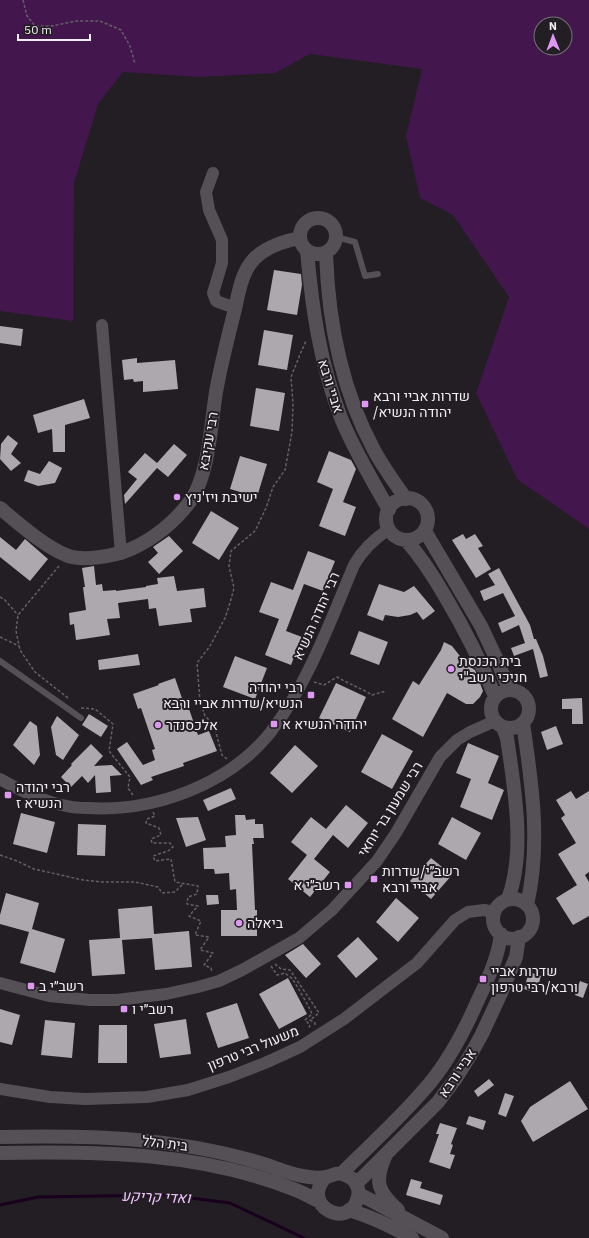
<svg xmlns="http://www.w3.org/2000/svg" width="589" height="1238" font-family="'IBM Plex Sans',Heebo,sans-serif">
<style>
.green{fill:#43164e;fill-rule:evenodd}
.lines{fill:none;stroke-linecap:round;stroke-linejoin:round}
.stream{stroke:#18001e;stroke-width:3}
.building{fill:#ada8ae}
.path{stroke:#646165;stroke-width:1.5;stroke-dasharray:3 2;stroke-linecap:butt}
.service{stroke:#555056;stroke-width:6}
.minor{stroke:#555056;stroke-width:12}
.tertiary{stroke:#555056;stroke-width:14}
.poi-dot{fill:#de98f2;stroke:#221e23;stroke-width:1.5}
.labels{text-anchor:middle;stroke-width:4;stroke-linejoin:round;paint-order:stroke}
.street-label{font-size:14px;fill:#f1eef2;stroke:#221e23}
.poi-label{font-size:14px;fill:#f1eef2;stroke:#221e23;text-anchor:start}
.water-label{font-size:15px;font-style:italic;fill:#f1c5fd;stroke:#221e23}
</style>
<rect width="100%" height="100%" fill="#221e23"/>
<path class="green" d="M0,0H589V529L517,479L476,393L509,297L453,215L420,198L406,136L422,69L310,54L275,73L199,77L123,72L98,104L74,183L73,321L0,311ZM541,24H565V48H541Z"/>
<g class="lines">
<path class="stream" d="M0,1205L38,1197L167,1195L230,1203L304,1238"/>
</g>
<path class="building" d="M274,270L301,274L302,285L297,315L267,310Z
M0,326L23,329L21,346L0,343Z
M264,330L293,335L287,370L258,365Z
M137,358V363L175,360L178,389L143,392V381L134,382L133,379L124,380L122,360Z
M256,388L285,393L279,431L250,426Z
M84,399L90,418L65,425V452H53L52,429L38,433L33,415Z
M8,435L18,443L11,454L21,463L11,471L0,459L1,444Z
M174,444L187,455L168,477L157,468L125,504L124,495L137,479L128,472L145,453L157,463Z
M329,451L351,460L356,469L343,502L356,507L345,536L319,526L333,489L317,482Z
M240,456L267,464L257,497L230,489Z
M49,461L62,468L55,483L38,486L24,481L28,470L40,474Z
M211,511L239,528L219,560L192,543Z
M463,534L466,539L475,534L483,546L478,548L491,569L476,578L452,540Z
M169,536L183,551L159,574L148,562L158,553L153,547Z
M0,537L16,550L25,539L48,559L30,581L0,557Z
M308,551L335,561L323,591L304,584L286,631L302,637L291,665L265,655L279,619L259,612L271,582L293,590Z
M94,566L96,585L102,584L103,591L116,590V591L146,587V586L158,584L157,578L174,576L177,591L204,588L206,607L190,609L192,622L159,626L156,608L149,609L148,599L118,603L120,618L107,619L110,635L76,640L74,624L70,625L69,613L86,610L83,587H85L82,568Z
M499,568L530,625L534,639H536L543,656L548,676L540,678L533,649L514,656L511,648L525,643L519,625L502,633L498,623L515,616L503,593L484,601L480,591L495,585L488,574Z
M379,584L404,592L414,586L435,611L423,620L417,612L410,615L398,617L385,615L383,621L367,615Z
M359,631L388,642L379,665L350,654Z
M444,642L452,646L467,665L475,670L483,691L480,697L473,704H466L447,693L423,737L392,719L413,681L419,685L441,650Z
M138,654L140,665L99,670L98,660Z
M235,656L267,668L255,699L223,687Z
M175,678L185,707L188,706L198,735L209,731L217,751L183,763L184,766L151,777L153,780L141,785L117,749L127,742L143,765L155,760L152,750L155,749L141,708L138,709L133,694L159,685L158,684Z
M336,683L366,697L350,732L319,718Z
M582,698L583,724H572V709H562V699Z
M89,714L108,726L101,737L82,725Z
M57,716L79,735L63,760L56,755L51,727Z
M30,721L37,726L40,755L34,765L13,745Z
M556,726L563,744L547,750L541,732Z
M382,734L413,751L392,789L361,772Z
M468,743L499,756L488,783L504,790L492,820L460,807L471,779L456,773Z
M91,744L103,756L94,766L112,765L122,775L110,776L111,792L96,793L95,775L88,783L82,776L71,787L61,777L72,765L71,764Z
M295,745L318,766L292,793L270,773Z
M231,788L236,799L208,811L203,800Z
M571,791L576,799L589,791V872L585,875L589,882V916L573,925L556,898L577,885L558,854L576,843L561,818L565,815L556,800Z
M346,805L368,823L348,848L333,835L314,859L330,872L310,897L288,879L307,855L291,842L311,817L326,829Z
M21,813L55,822L47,853L13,844Z
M235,815H245L246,820L255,819V824H263L264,838H253L254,844H252L255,910H257V936H221V910H237L236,889L230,890L229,873L215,874L214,869H204L203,848L226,847L225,836L236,835Z
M198,817L206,840L186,847L176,818Z
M452,817L481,833L466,860L438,844Z
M78,824L106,825L105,856L77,855Z
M431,858L452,875L431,899L410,881Z
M6,893L39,903L32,929L65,939L55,973L20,963L29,932L0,924V915Z
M206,895H218L219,904L207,905Z
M396,898L419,918L398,942L376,922Z
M152,906L154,934L189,931L192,967L155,970L152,938L122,940L125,974L92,976L89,940L120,938L118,909Z
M358,937L378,959L356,978L337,956Z
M303,944L321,964L306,978L285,955Z
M529,972L541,976L536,993L524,989Z
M288,978L307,1014L279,1029L259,994Z
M580,981L588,984L583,998L575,995Z
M237,1003L249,1038L218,1048L206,1013Z
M0,1009L20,1015L12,1045L0,1042Z
M186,1019L191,1054L160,1058L154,1024Z
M45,1020L75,1023L72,1058L41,1055Z
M99,1025H127V1063H98Z
M489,1079L494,1085L478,1097L474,1091Z
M570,1081L588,1109L533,1142L521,1121L530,1107Z
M505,1093L514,1096L506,1117L498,1114Z
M469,1116L486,1121L483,1130L466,1124Z
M440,1123L457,1128L451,1144L453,1145L450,1154L455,1155L450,1169L429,1162L439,1134H436Z
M411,1179L422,1182L420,1188L443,1195L440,1205L406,1195Z"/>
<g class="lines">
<path class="path" d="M23,0L27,16L35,26H52L76,21H100L121,30L130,46L135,64
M59,566L18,615L16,631L20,650L35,672L68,698
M0,597L5,600L18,615
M0,637L19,646
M314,682L324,685L337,677C349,684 361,688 372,695L386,691
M81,708L95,709L113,724L109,751L130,777L128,788L133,795
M227,759L222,755L214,725L205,716L200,701L197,663L210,646L225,618L230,603L234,588L229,566L231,551L255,531L266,508L273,487L285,470L292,432L293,404L291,377L301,352L306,341
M153,812L155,816L147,819L146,823L159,828L161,835L151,839L152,843H170L173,847L168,851L153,856L155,861L171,859L175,882L198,886L197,894L188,897L187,904L198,906L189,916L201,921L195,935L209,937L200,950L213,953L204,965L211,968L212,972
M0,855L17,861L34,869L83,880L102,882H135L158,887L162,893L175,892L183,884
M275,964L281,969L290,970L319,1013L310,1020L315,1023V1025
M271,966L277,975L285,973C287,975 291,977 293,980C296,984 311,1010 312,1014L305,1020L310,1025L309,1028"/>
<path class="service" d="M336,237L355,242L365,276L378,274
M0,661L81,718"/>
<path class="minor" d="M213,173L206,192L209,210L222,240V263L213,293L216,301L235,308
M102,325L121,554
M0,779C21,791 43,802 67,806C74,808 82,808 88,808C154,812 228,785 270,733C308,684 330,622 354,565C363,549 374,539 389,529
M0,983L49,996L90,1000H117L166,994L198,987L219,981L244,969L299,938L332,910L377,861L396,833L440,757L457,740L470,732L495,721
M0,1089L50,1097L85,1099L147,1097L188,1090L229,1077L265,1063L300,1047L344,1019L417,963L455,920L468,912L484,910L494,912"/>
<path class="tertiary" d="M300 236a18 18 0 1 1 36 0a18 18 0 1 1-36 0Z
M307,250C312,309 320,363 341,418C354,450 372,480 389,510
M326,252C328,321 341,389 374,450C383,467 395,483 406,499
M386 519a21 21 0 1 1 42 0a21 21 0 1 1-42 0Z
M0,508C18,523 44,546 66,555C82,562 115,556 131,549C154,539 176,521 191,500C209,474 211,423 216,392C221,364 228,337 235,309C239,291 242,270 256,257C268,246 285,241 300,238
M425,531L481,626L497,660L509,689
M406,540C422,558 434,577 446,598C465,630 481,662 495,696
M491 709a19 19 0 1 1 38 0a19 19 0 1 1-38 0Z
M523,723C532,784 541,844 527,905
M503,727L507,738C514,786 526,852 508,899
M493 919a20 20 0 1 1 40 0a20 20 0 1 1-40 0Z
M0,1137C92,1135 181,1137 270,1166C287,1172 307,1180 326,1177C332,1176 336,1172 343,1174C349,1176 354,1179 357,1185C359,1190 359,1195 357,1200C348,1230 299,1205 326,1177
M0,1153C98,1151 200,1152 293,1189C302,1192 311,1197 320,1202
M385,1157C374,1182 378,1192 398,1210
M342,1173C369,1146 398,1120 423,1091C447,1065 464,1032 478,1000C488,979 498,958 501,934
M356,1184L438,1102L456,1078L471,1054L482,1034L501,993L516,957L519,937
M359,1194L442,1238
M349,1210C372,1217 391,1226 412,1238"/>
</g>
<g class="poi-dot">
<rect x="361" y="400" width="8" height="8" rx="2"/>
<circle cx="177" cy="497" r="4"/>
<circle cx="451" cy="669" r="4"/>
<rect x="307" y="691" width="8" height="8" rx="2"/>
<rect x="270" y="720" width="8" height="8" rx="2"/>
<circle cx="158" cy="725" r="4"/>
<rect x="4" y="791" width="8" height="8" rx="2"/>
<rect x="370" y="875" width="8" height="8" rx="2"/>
<rect x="344" y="881" width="8" height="8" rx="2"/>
<circle cx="239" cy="923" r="4"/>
<rect x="479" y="975" width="8" height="8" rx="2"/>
<rect x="27" y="982" width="8" height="8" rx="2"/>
<rect x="120" y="1005" width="8" height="8" rx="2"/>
</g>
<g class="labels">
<g class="street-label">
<text transform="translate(331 386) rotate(73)" y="5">אביי ורבא</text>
<text transform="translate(208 441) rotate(-80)" y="5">רבי עקיבא</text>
<text transform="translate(316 616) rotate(-66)" y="5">רבי יהודה הנשיא</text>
<text transform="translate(390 809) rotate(-58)" y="5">רבי שמעון בר יוחאי</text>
<text transform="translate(253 1048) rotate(-22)" y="5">משעול רבי טרפון</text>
<text transform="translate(457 1073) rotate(-56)" y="5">אביי ורבא</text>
<text transform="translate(165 1143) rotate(7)" y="5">בית הלל</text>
</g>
<g class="poi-label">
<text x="373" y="401">שדרות אביי ורבא<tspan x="373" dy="16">/יהודה הנשיא</tspan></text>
<text x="185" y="502">ישיבת ויז'ניץ</text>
<text x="459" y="666">בית הכנסת<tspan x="459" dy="16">חניכי רשב"י</tspan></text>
<text x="303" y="692" text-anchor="end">רבי יהודה<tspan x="303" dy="16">הנשיא/שדרות אביי ורבא</tspan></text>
<text x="282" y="729">יהודה הנשיא א</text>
<text x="166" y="730">אלכסנדר</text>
<text x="16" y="792">רבי יהודה<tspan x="16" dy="16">הנשיא ז</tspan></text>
<text x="382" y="876">רשב״י/שדרות<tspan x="382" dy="16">אביי ורבא</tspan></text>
<text x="340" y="890" text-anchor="end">רשב״י א</text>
<text x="247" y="928">ביאלה</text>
<text x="491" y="976">שדרות אביי<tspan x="491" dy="16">ורבא/רבי טרפון</tspan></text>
<text x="39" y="991">רשב״י ב</text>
<text x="132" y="1014">רשב״י ו</text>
</g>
<g class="water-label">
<text transform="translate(156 1197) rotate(2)" y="5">ואדי קריקע</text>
</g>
</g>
<g transform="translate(553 36) rotate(359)"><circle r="19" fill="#221e23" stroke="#757176"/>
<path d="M0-3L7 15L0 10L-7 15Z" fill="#de98f2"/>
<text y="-6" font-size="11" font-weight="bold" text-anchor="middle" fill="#f1eef2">N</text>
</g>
<path d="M18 34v6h72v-6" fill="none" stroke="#f1eef2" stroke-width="2"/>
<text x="24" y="34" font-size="12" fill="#f1eef2" stroke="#221e23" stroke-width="3" paint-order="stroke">50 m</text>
</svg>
